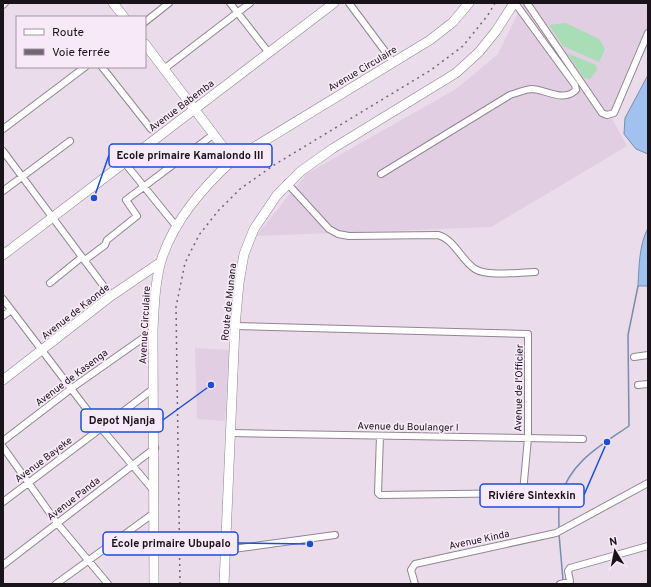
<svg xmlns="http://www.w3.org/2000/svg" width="651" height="587" font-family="Overpass,sans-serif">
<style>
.built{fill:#e2cee3}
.green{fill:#a9ddb5}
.water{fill:#a1c1ef;stroke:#788daf}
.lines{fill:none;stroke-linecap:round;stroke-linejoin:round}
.stream{stroke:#788daf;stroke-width:1.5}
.street-casing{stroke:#928593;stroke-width:8}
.secondary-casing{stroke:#928593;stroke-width:10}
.street{stroke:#fff;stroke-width:6}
.secondary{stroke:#fff;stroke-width:9}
.rail{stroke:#706770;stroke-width:1.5;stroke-dasharray:2 4;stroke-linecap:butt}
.labels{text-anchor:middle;stroke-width:3.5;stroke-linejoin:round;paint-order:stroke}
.street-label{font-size:10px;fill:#191419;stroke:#f8e9f8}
.leader{fill:none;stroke:#1d4ed8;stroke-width:1.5}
.callout-dot{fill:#1d4ed8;stroke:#f8e9f8;stroke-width:1.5}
.callout{fill:#f8e9f8;stroke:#1d4ed8;stroke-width:1.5}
.callout-label{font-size:11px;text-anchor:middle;font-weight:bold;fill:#191419}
</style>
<rect width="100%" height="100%" fill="#eadceb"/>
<path class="built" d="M523,3H648V46L610,115L627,146L491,227L256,236L306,174L456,89L498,54Z
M195,348L229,350L225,421L197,419Z"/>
<path class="green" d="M566,23L599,39L605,49L599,62L563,46L549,25Z
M567,53L596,65L597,70L590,79L584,78Z"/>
<path class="water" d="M648,75V154L636,149L624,134L625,118Z
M648,228V286H638C639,267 639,245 648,228Z"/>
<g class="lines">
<path class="stream" d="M559,528C559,519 558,507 560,498C570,462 600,446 629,426L628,335L638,286
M559,534L563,580"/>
<g class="street-casing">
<path id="street" d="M230,3L269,53
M349,3L393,62
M527,3L602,113L607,115L614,113L648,33
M3,5L5,3
M145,22L169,3
M102,67L151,129
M164,69L250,3
M3,129L85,67
M3,151L111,296
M124,162L176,226
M381,174L510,95C516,93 524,90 531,89C546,89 563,103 576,90L575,85L515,3
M287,183L329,229L338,234L349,236L438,235C454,239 462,261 475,269C488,277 520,272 535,272
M3,191L70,141
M85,260L105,245L107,240L137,216L126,200L214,134
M50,283L82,257
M3,299L101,428L154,491
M3,316L11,310
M235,326L528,334V438L523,492L519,493L380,495L378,493L380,436
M634,357L648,355
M638,385L648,384
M232,433L583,439
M3,441L72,388L153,331
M3,447L57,523L108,584
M3,502L153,389
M226,550L335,535
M3,565L155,448
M56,584L154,513
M415,584L411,570L415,564L556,533L648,483
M560,584L570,581L568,571L570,568L648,546"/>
</g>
<g class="secondary-casing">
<path id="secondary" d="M113,3L124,17
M145,44L233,160
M3,255L334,3
M3,380L111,296L161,262
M154,584L153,331C154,307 155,283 161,261C173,222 203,187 233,160L430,40L453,22L469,3
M224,584L235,326L239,283L244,254L254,229L277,195L301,171L332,149L456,73L479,52L496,31L514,3"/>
</g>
<use href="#street" class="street"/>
<use href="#secondary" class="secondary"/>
<path class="rail" d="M180,584L176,307L185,263L199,235L218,211L240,189L274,165L431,70L463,46L488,15L495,3"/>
</g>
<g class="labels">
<g class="street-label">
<text transform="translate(362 68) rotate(-31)" y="4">Avenue Circulaire</text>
<text transform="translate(181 105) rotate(-37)" y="4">Avenue Babemba</text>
<text transform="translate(228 302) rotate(-84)" y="4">Route de Munana</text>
<text transform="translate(75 311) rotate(-38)" y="4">Avenue de Kaonde</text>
<text transform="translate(144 325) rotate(-87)" y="4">Avenue Circulaire</text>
<text transform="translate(71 377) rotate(-37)" y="4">Avenue de Kasenga</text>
<text transform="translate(518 388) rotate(-89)" y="4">Avenue de l'Officier</text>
<text transform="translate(408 426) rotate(1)" y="4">Avenue du Boulanger I</text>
<text transform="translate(43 459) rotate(-37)" y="4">Avenue Bayeke</text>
<text transform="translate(73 498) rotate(-38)" y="4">Avenue Panda</text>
<text transform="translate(479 539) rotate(-12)" y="4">Avenue Kinda</text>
</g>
</g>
<path class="leader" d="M94 198L109 155M211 385L163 420M607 442L584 495M310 544L238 543"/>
<g class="callout-dot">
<circle cx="94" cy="198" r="4"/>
<circle cx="211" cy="385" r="4"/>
<circle cx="607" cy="442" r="4"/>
<circle cx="310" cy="544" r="4"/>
</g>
<g class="callout">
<rect x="109" y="144" width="163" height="23" rx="4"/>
<rect x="81" y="409" width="82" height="23" rx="4"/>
<rect x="480" y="484" width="104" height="23" rx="4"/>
<rect x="103" y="532" width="135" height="23" rx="4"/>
</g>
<g class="callout-label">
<text x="190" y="159">Ecole primaire Kamalondo III</text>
<text x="122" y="424">Depot Njanja</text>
<text x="532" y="499">Riviére Sintexkin</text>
<text x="171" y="547">École primaire Ubupalo</text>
</g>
<rect width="651" height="587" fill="none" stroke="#191419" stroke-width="8"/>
<rect x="16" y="16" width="130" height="52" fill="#f8e9f8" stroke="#9f949f"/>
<rect x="24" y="29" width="20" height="6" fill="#ffffff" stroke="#9f949f"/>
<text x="52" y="36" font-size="12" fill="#191419">Route</text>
<rect x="24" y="49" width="20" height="6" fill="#706770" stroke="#9f949f"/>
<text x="52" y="56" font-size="12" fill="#191419">Voie ferrée</text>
<g transform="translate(615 551) rotate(350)" stroke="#f8e9f8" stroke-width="3" paint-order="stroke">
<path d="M0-3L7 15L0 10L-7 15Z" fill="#191419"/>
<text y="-6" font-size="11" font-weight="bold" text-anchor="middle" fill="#191419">N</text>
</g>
</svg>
